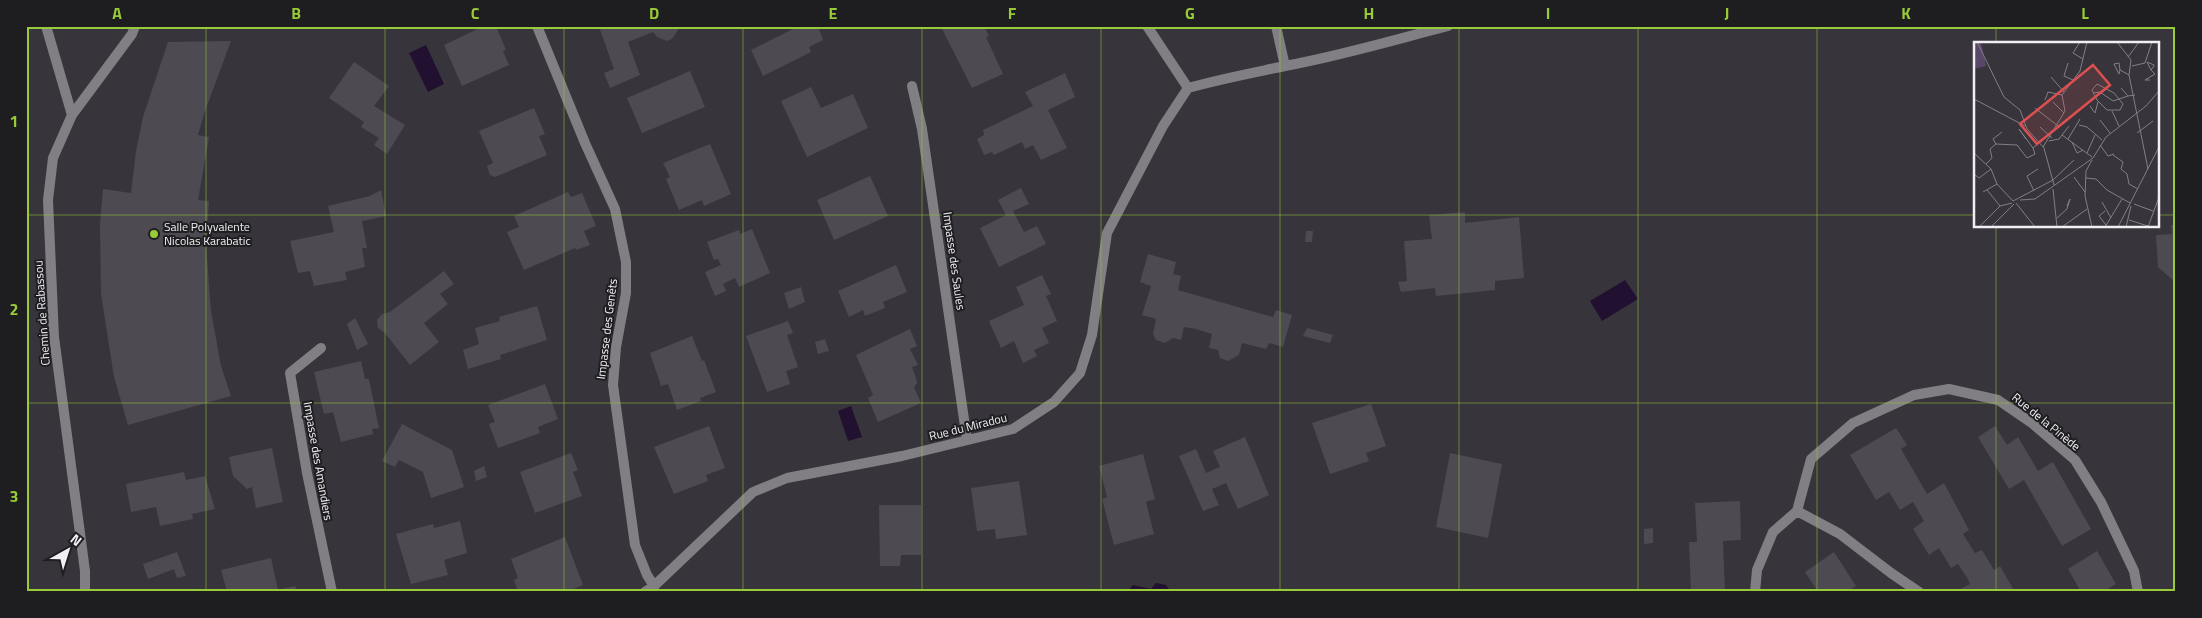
<svg xmlns="http://www.w3.org/2000/svg" width="2202" height="618" font-family="'Titillium Web',sans-serif">
<style>
.water{fill:#21102f}
.building{fill:#4e4a52}
.lines{fill:none;stroke-linecap:round;stroke-linejoin:round}
.street{stroke:#817f83;stroke-width:10}
.grid{fill:none;stroke:#98cb37;stroke-width:1;stroke-opacity:0.55}
.poi-dot{fill:#98cb37;stroke:#1e1d20;stroke-width:2}
.labels{text-anchor:middle;stroke-width:4;stroke-linejoin:round;paint-order:stroke}
.poi-label{font-size:12px;fill:#f1eff4;stroke:#1e1d20;text-anchor:start}
.street-label{font-size:12px;fill:#f1eff4;stroke:#1e1d20}
.inset-road{fill:none;stroke:#827f86;stroke-width:1}
.view{fill:#db5051;fill-opacity:0.15;stroke:#db5051;stroke-width:2.5}
.inset-edge{fill:none;stroke:#f1eff4;stroke-width:2.5}
.neatline{fill:none;stroke:#98cb37;stroke-width:2}
.grid-label{font-size:16px;text-anchor:middle;font-weight:bold;fill:#98cb37}
</style>
<rect width="100%" height="100%" fill="#38343c"/>
<path class="water" d="M426,45L444,84L428,92L409,53Z
M1625,280L1638,299L1602,321L1590,301Z
M851,406L862,437L848,441L838,411Z
M1156,583L1166,585L1171,592H1127L1133,585L1151,589Z"/>
<path class="building" d="M484,26H496L506,50L503,51L509,65L462,86L444,45Z
M601,26H678V30L672,39L667,41L657,37L653,32L628,42L640,75L610,88L604,73L614,69L599,27Z
M799,26H818L823,40L809,47L811,52L763,76L751,50Z
M971,26H984L989,36L986,37L1003,74L972,88L941,27Z
M231,41L204,114L198,135L209,137L198,200L209,201L206,245L211,311L221,366L231,396L128,425L114,377L101,294L100,224L103,189L131,193L136,151L143,117L168,42Z
M354,62L389,86L374,106L405,125L387,154L374,145L379,138L361,127L364,122L329,98Z
M690,71L705,107L642,133L627,98Z
M1065,73L1075,97L1048,110L1067,148L1041,160L1033,145L1025,149L1022,142L994,155L992,152L984,155L977,139L984,135L983,130L1033,106L1025,92Z
M811,87L821,108L853,94L868,128L807,157L781,101Z
M534,108L545,134L539,136L547,155L495,177L490,175L487,166L493,163L479,131Z
M710,144L731,194L704,206L702,200L679,210L666,179L670,177L663,163Z
M870,176L888,216L834,240L817,200Z
M1021,188L1029,204L1013,211L1024,232L1037,226L1046,244L999,267L980,228L1006,215L998,200Z
M381,190L386,216L362,221L367,248H362L365,267L345,272L347,280L314,286L310,271L298,273L290,241L334,232L328,206L370,196Z
M568,192L571,197L582,193L596,226L584,231L590,245L576,250L575,248L524,270L507,232L519,227L514,216Z
M1465,212V223L1519,217L1524,278L1495,281V290L1436,296L1435,288L1401,292L1398,282L1407,281L1404,241L1432,239L1429,215Z
M2171,225H2176V242H2173L2176,283L2158,267L2156,235L2172,234Z
M752,229L770,273L739,287L735,278L723,284L726,291L715,296L705,272L721,265L718,259L714,260L707,242L739,230L740,234Z
M1306,231H1313L1312,242H1305Z
M1148,254L1176,262L1173,274L1181,276L1178,290L1273,317L1276,310L1292,315L1283,347L1269,343L1266,349L1242,343L1239,355L1228,361L1220,358L1218,350L1209,348L1212,334L1196,329L1184,327L1181,340L1173,338L1165,343L1156,340L1153,334L1156,319L1142,315L1151,286L1140,282Z
M896,265L907,292L883,302L885,308L865,316L863,310L849,317L838,291Z
M444,271L454,284L440,294L448,304L424,323L439,342L410,365L385,333L378,328L377,320L382,314L390,312Z
M1042,275L1051,294L1046,296L1057,321L1042,328L1049,343L1034,350L1037,356L1023,363L1014,341L1001,348L989,321L1024,305L1016,287Z
M801,287L805,302L789,309L784,293Z
M537,306L547,340L500,355L501,359L468,369L463,350L479,344L475,328L500,321L499,317Z
M355,318L368,344L357,350L347,324Z
M788,321L793,333L787,335L798,367L786,371L790,384L767,392L746,336Z
M1307,328L1333,335L1330,343L1303,336Z
M910,329L917,346L910,349L918,365L912,367L916,378L917,383L914,387L921,403L878,422L868,398L873,395L856,355Z
M692,336L702,361L704,360L716,392L700,398L701,401L677,410L668,384L661,386L650,353Z
M825,339L829,351L818,354L815,342Z
M361,361L365,379H369L379,428L372,429L373,434L341,442L333,412L324,414L314,372Z
M545,384L558,419L538,427L540,433L498,448L489,424L495,422L488,405Z
M1371,404L1386,446L1366,453L1369,461L1330,474L1312,423Z
M402,424L452,450L464,487L431,498L423,472L399,460L395,467L382,461Z
M709,426L725,468L706,475L708,481L674,494L654,447Z
M1995,426L2007,445L2018,437L2038,471L2053,462L2091,529L2062,546L2024,480L2009,489L1978,437Z
M1896,428L1907,445L1901,449L1927,494L1944,483L1969,530L1963,534L1975,553L1982,550L1994,570L2000,566L2015,592H1960L1959,590L1970,584L1968,579L1958,564L1951,568L1939,548L1929,555L1913,529L1924,521L1913,502L1900,510L1889,492L1876,500L1850,455Z
M1245,437L1269,495L1238,509L1226,483L1212,489L1219,505L1203,511L1179,456L1196,449L1206,473L1220,467L1213,451Z
M272,448L283,502L256,508L252,487L247,489L233,476L229,457Z
M571,453L578,470L573,472L582,496L535,513L520,472Z
M1450,453L1502,464L1488,538L1436,527Z
M1143,454L1155,499L1146,502L1154,534L1114,545L1102,499L1107,497L1099,466Z
M484,466L487,477L476,481L474,471Z
M184,472L186,480L205,476L215,509L192,514L193,519L160,526L156,507L131,512L126,484Z
M1019,481L1027,535L996,539L995,529L977,531L971,488Z
M1740,501L1741,540L1723,541L1725,592H1691L1689,542H1697L1695,503Z
M879,505H921V555H901L900,566H880Z
M460,521L467,553L444,560L448,575L411,584L396,534L433,524L434,528Z
M1653,528V543L1644,544V529Z
M565,537L583,585L567,592H518L514,580L518,578L511,559Z
M2097,551L2116,584L2103,592H2081L2068,569Z
M177,552L186,576L177,578L174,569L148,579L143,564Z
M1834,552L1856,586L1846,592H1818L1805,572Z
M271,558L278,590L295,586L297,592H227L221,570Z"/>
<g class="lines">
<path class="street" d="M46,26L72,115
M537,26L585,143L615,209L626,262V293L616,347L613,385L635,545L647,575L654,586
M1147,26L1188,88
M1276,26L1285,66
M912,86L922,129L967,440
M321,348L290,373L307,473L332,592
M1797,511L1840,534L1891,573L1919,592
M85,592V571L54,337L48,200L53,158L72,115L132,34L135,26
M645,592L654,586L753,492L787,478L902,456L1013,429L1054,402L1080,373L1092,335L1107,233L1163,126L1188,88C1220,79 1252,73 1285,66C1340,56 1394,40 1448,26
M1755,592L1757,570L1773,532L1797,511L1811,459L1853,423L1914,395L1949,389L1998,400L2033,424L2075,460L2101,502L2134,571L2138,592"/>
</g>
<path class="grid" d="M206,26V592M385,26V592M564,26V592M743,26V592M922,26V592M1101,26V592M1280,26V592M1459,26V592M1638,26V592M1817,26V592M1996,26V44M26,215H1976M2158,215H2176M1996,226V592M26,403H2176"/>
<circle class="poi-dot" cx="154" cy="234" r="5"/>
<g class="labels">
<g class="poi-label">
<text x="164" y="231">Salle Polyvalente<tspan x="164" dy="14">Nicolas Karabatic</tspan></text>
</g>
<g class="street-label">
<text transform="translate(954 261) rotate(82)" y="4">Impasse des Saules</text>
<text transform="translate(42 313) rotate(-94)" y="4">Chemin de Rabassou</text>
<text transform="translate(607 329) rotate(-83)" y="4">Impasse des Genêts</text>
<text transform="translate(2046 422) rotate(39)" y="4">Rue de la Pinède</text>
<text transform="translate(968 427) rotate(-14)" y="4">Rue du Miradou</text>
<text transform="translate(318 461) rotate(80)" y="4">Impasse des Amandiers</text>
</g>
</g>
<g transform="translate(1974 42)">
<rect width="185" height="185" fill="#38343c"/>
<path d="M0,0H7L12,24L0,27Z" fill="#584769"/>
<path class="inset-road" d="M3,0L30,55L46,68L53,87L70,106L80,143M106,0L99,11L109,17M143,0L157,18L155,33M154,15L165,0M173,20L180,23V24L177,28ZM94,21L90,34L99,38M158,24L171,21L178,0M146,28L145,32L140,22L145,21L146,28L155,33M155,33L174,127M77,35L90,50M176,38H171L181,32L177,28M123,42L140,51L149,62L146,68H133L123,58L118,48ZM147,46L154,54L161,53M119,51L126,50L139,59L154,54M0,57L51,84M71,58L74,50L88,53M79,60L90,71M116,64L121,71L124,60M61,66L84,84M138,69L145,84M126,78L136,91M105,83L113,85L128,98M66,85L78,96M163,91L179,79M88,93L118,115M52,97L45,87L59,106M94,97L106,77M75,99L85,97L95,84M98,100L103,111L109,108M22,102L19,97L28,90M126,103L134,114L140,112M69,105L91,69L88,53L106,29L113,0M0,111L17,127L23,142L39,159M113,111L121,93M139,113L149,120L147,127L153,132L155,142L164,147M119,116L132,95L172,64L185,49M12,122L18,116L16,107L22,102L43,103L53,116L61,112L59,106L66,100M0,132L5,136L17,127M100,135L111,150M112,136L122,137L133,148L156,161M79,147L83,185M13,148L26,164M60,149L53,134L64,127M9,150L23,142M46,158L61,157L119,116M39,159L79,138L100,118M128,160L137,176M42,161L61,185M160,162L179,169M131,169L125,174L132,183M83,176L93,167L96,157L93,164M155,178L174,184M5,185L26,164L38,161M17,185L40,162M88,185L113,167M118,185L111,154L112,129L118,118M131,185L148,157M144,185L185,105M152,185L157,164M174,185L185,155"/>
<path class="view" d="M119,23L136,43L63,102L46,82Z"/>
<rect width="185" height="185" class="inset-edge"/>
</g>
<rect width="2202" height="618" fill="none" stroke="#1e1d20" stroke-width="55"/>
<g transform="translate(68 550) rotate(39)" stroke="#1e1d20" stroke-width="4" paint-order="stroke">
<path d="M0-4L9 19L0 12L-9 19Z" fill="#f1eff4"/>
<text y="-8" font-size="14" font-weight="bold" text-anchor="middle" fill="#f1eff4">N</text>
</g>
<rect x="28" y="28" width="2146" height="562" class="neatline"/>
<g class="grid-label">
<text x="117" y="19">A</text>
<text x="296" y="19">B</text>
<text x="475" y="19">C</text>
<text x="654" y="19">D</text>
<text x="833" y="19">E</text>
<text x="1012" y="19">F</text>
<text x="1190" y="19">G</text>
<text x="1369" y="19">H</text>
<text x="1548" y="19">I</text>
<text x="1727" y="19">J</text>
<text x="1906" y="19">K</text>
<text x="2085" y="19">L</text>
<text x="14" y="127">1</text>
<text x="14" y="315">2</text>
<text x="14" y="502">3</text>
</g>
</svg>
